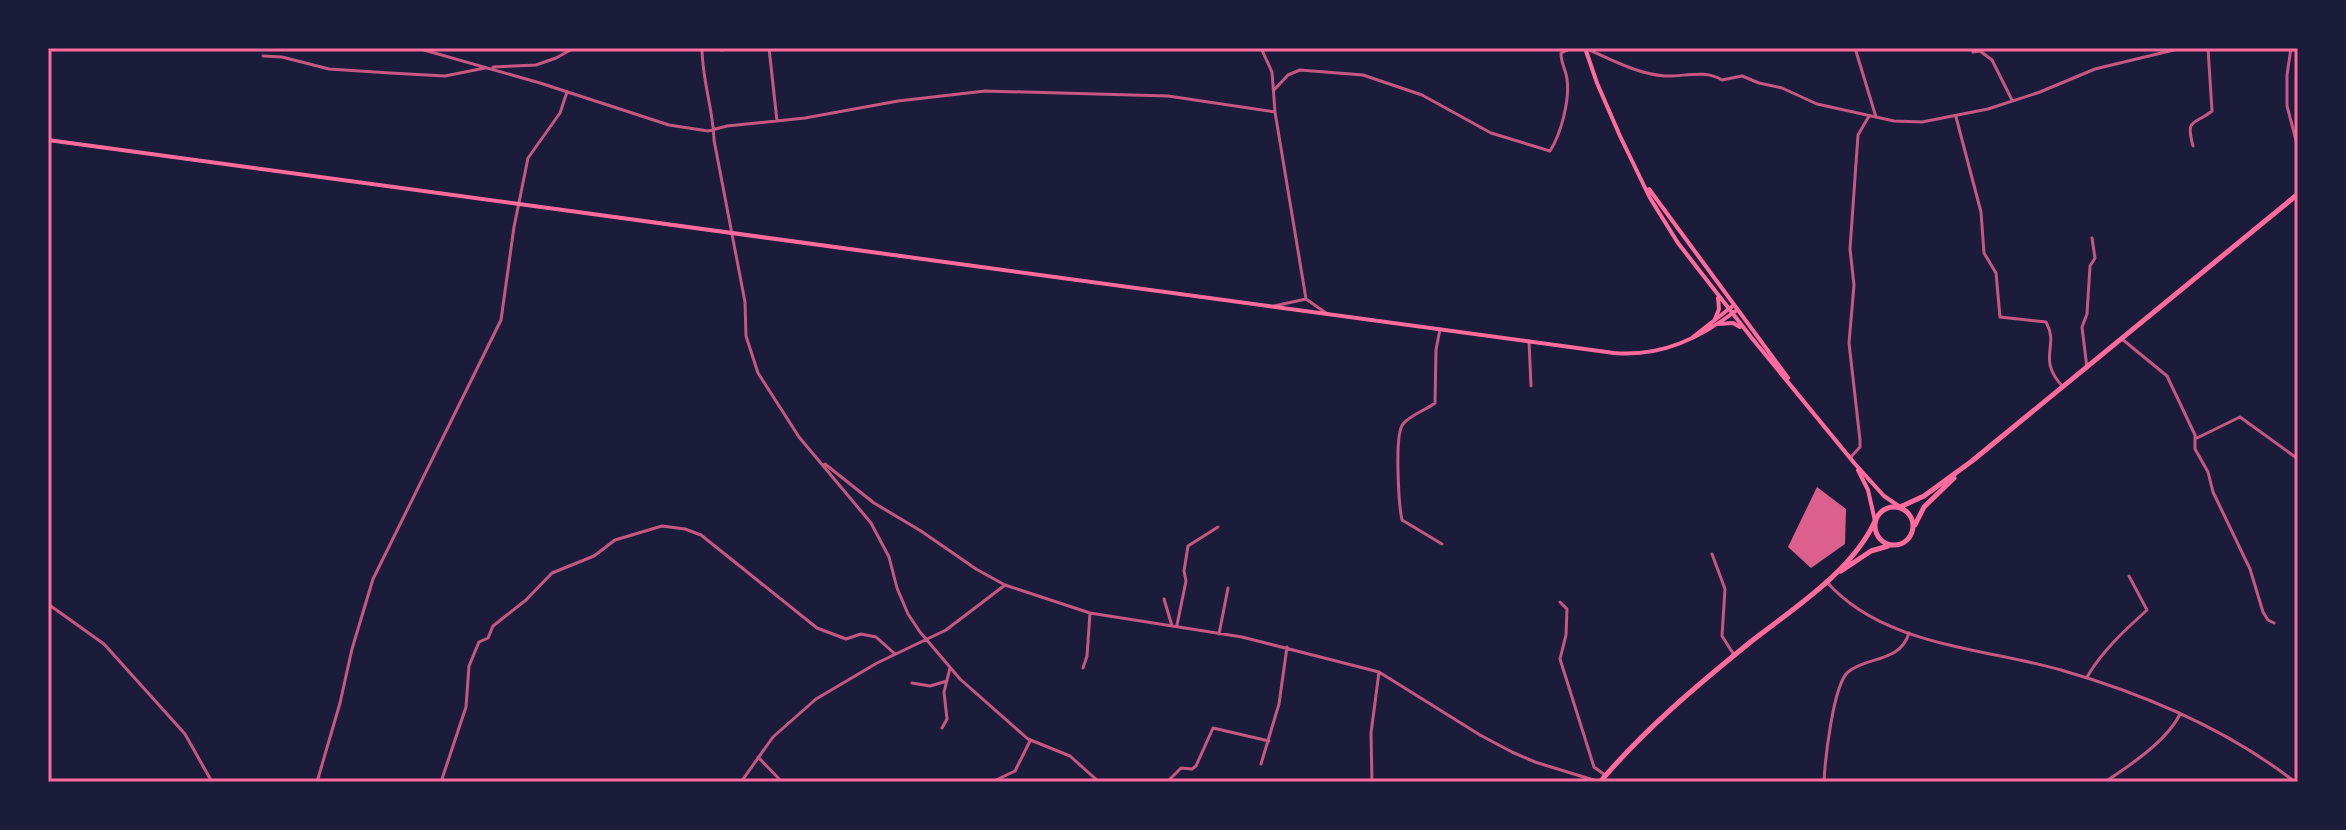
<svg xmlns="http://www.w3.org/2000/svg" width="2346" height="830" font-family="'Asap Condensed',sans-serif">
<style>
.building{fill:#dd5f8e}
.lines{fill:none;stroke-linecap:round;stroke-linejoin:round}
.minor{stroke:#c65784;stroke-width:3}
.tertiary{stroke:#c65784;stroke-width:3}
.secondary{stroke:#ff6b9d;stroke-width:4}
.primary{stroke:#ff6b9d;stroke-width:4}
.trunk{stroke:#ff6b9d;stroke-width:5}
.neatline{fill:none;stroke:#ff6b9d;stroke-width:3}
</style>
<rect width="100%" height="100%" fill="#1b1b3a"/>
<path class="building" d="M1817,487L1846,509L1845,544L1811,568L1788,547Z"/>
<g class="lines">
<path class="minor" d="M417,48L540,83L669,125L708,131L727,126L805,118L898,101L985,91L1168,96L1275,112
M702,48C702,80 713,108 714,140L745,302L746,336L758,373L799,437L871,523L889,557L897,588L908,614L920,632L960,679L1028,739L1070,756L1099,782
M715,48L722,50L732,48
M769,48L777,121
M1261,48L1272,72L1275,112L1306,299L1326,313
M1585,48C1610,59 1637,74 1665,76C1683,77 1705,69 1722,80L1742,76L1759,83L1782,88L1817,104L1894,121L1922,122L1988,109L2040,92L2095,69L2182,48
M1855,48L1876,117
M2291,48L2287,75V106L2298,148
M1973,52L1980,51L1992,60L2012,100
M263,56L282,57L329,69L390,73L445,76L485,68
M493,67L536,65L556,58L574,48
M1275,89L1288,75L1300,70L1363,75L1422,95L1491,133L1550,151C1561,134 1570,100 1567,79C1566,70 1561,64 1561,53L1572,48
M1956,117L1981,212L1984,253L1996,273L2000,317L2046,322C2060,347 2036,358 2063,387
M2193,146C2185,117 2195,125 2212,111L2208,48
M1274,306L1306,299
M1440,329L1436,350L1435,403C1426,410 1410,415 1403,424C1394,435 1399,506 1402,520L1442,544
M2122,339L2167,376L2195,435V449L2208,472L2213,492L2250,569L2263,612L2268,620L2274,623
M1529,341L1531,386
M2087,368L2082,327L2087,314L2090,266L2095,258L2092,238
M2197,438L2240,417L2298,459
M1850,458L1860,447V440L1849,343L1854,285L1850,249L1858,135L1869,116
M825,464L874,503L921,531L976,569L1005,585L1090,613L1242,637L1379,672L1480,735L1512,752L1535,762L1600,782
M1712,554L1725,589L1722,636L1734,655
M1164,599L1172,626
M1560,602L1567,609L1566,635L1560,659L1594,767L1605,775
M48,604L104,644L185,734L212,782
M1177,625L1186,581L1184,571L1188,546L1218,527
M1219,634L1228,588
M1083,668L1087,656L1090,613
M2087,677C2102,651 2125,630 2147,610L2129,576
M912,683L930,686L947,681
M942,728L947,719L944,692L950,668
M758,757L782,782
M1261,764L1279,704L1287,647
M317,782L340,703L352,649L373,579L501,320L514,227L528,158L560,113L567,92
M441,782L466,707L469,666L479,642L488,638L493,626L526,600L552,573L594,556L615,540L662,526L685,529L701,535L817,628L846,639L861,634L876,637L895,654
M741,782L773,737L816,699L877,663L946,630L1005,585
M992,782L1015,771L1030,741
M1167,782L1181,768L1192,769L1196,766L1213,728L1269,741
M1372,782L1371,733L1379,672
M1824,782C1825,761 1833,685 1848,672C1867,656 1900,663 1909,633
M2105,782C2129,766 2167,741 2180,714"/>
<path class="tertiary" d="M1826,581C1882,646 1984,648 2061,670C2144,694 2226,728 2295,782"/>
<path class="secondary" d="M48,140L1614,353C1662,357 1700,338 1737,310
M1693,337L1734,305"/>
<path class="primary" d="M1585,48L1597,83L1620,136L1650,198L1678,243L1751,337L1855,464L1884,496L1900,507
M1649,189L1788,378
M1715,319L1719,309L1718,298
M1718,324L1733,323L1740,327
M1858,470L1868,490L1875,521"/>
<path class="trunk" d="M1875 526a19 19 0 1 1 38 0a19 19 0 1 1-38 0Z
M1900,507L1924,496L1972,461L2298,194
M1915,525L1924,507L1954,478
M1841,571L1871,551L1888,546
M1600,782C1644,730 1695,687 1748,644C1791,610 1852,572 1875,521"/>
</g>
<rect width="2346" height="830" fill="none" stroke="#1b1b3a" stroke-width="100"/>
<rect x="50" y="50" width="2246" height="730" class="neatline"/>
</svg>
